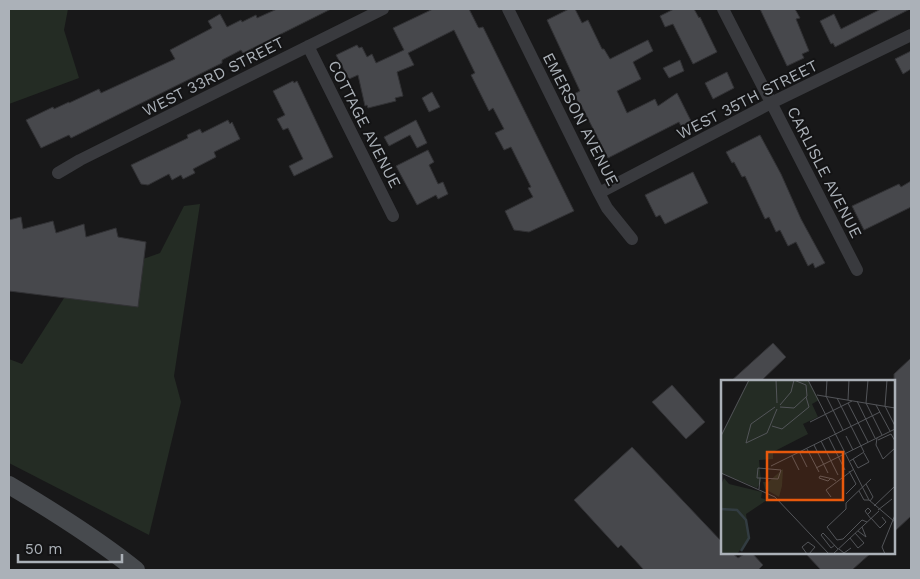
<svg xmlns="http://www.w3.org/2000/svg" width="920" height="579" font-family="'Work Sans',sans-serif">
<style>
.green{fill:#242c24}
.building{fill:#47484c;stroke:#323235}
.lines{fill:none;stroke-linecap:round;stroke-linejoin:round}
.street{stroke:#393a3e;stroke-width:12}
.secondary{stroke:#474a4e;stroke-width:18}
.labels{text-anchor:middle;stroke-width:4;stroke-linejoin:round;paint-order:stroke}
.street-label{font-size:16px;fill:#abb1b8;stroke:#131314}
.inset-river{fill:none;stroke:#323c41;stroke-width:2.5}
.inset-road{fill:none;stroke:#535559;stroke-width:1}
.view{fill:#e8590c;fill-opacity:0.15;stroke:#e8590c;stroke-width:2.5}
.inset-edge{fill:none;stroke:#abb1b8;stroke-width:2.5}
</style>
<rect width="100%" height="100%" fill="#181819"/>
<path class="green" d="M9,9H68L64,30L79,78L9,104Z
M200,204L174,376L181,402L149,535L9,463V359L22,364L73,284L160,253L184,206Z"/>
<path class="building" d="M277,9H331L243,53L241,50L222,60V63L71,138L69,135L41,148L26,120L53,107L54,109L69,102V103L99,89L101,93L175,59L170,50L212,28L208,21L220,14L227,27L241,20L242,22L256,15L257,18Z
M433,9H469L478,27L479,28L483,27L574,211L529,232L514,230L505,211L533,197L528,188L531,187L511,147L504,150L502,146L495,133L504,129L493,108L489,111L471,75L475,73L454,30L408,53L414,65L397,72L403,96L395,98L396,101L368,108L367,105L365,106L358,75L349,79L336,55L357,45L359,48L362,47L367,57L372,54L376,63L404,50L393,28Z
M569,9H575L582,23L588,20L602,49H604L610,59L648,40L653,51L633,62L641,79L617,91L627,113L655,99L658,106L677,93L691,121L681,126L679,122L608,158L580,103L579,104L574,94L580,91L547,20Z
M674,9H694L699,18L700,17L717,52L693,64L673,24L665,27L660,16Z
M760,9H795L800,18L796,19L809,51L802,54L804,58L787,66Z
M881,9H910L835,47L833,43L831,44L820,21L834,14L841,29Z
M911,51V69L903,74L895,59Z
M680,60L684,71L669,78L663,68Z
M727,72L734,88L713,99L705,83Z
M293,81L294,83L297,81L333,157L294,176L289,166L303,159L288,128L283,130L277,119L285,115L273,91Z
M432,92L440,107L429,112L422,98Z
M228,120L230,124L232,122L240,139L214,152L216,157L193,169L195,173L183,179L181,175L172,180L169,174L148,185L141,184L131,165L188,138L187,135L200,129L202,133Z
M416,120L427,143L417,148L410,135L389,146L384,137Z
M760,135L781,174L801,219L825,263L815,268L813,263L808,266L796,242L788,246L780,230L776,232L769,217L765,219L745,176L742,177L734,162L732,163L726,152Z
M428,150L434,162L429,165L438,184L443,182L448,194L438,199L436,195L417,205L396,166Z
M693,172L708,203L665,224L660,215L656,217L645,195Z
M911,181V207L864,230L852,206L899,184L901,187Z
M21,217L23,229L53,221L56,233L84,224L86,237L116,228L118,237L146,242L138,307L9,291V220Z
M773,343L786,357L760,382H730Z
M911,358V516L894,532V374Z
M672,385L705,422L686,439L652,402Z
M632,447L722,542V553H732L738,558L746,553H752L763,565L758,570H644L621,545L618,548L574,500Z
M805,553H871L852,570H821Z"/>
<g class="lines">
<path class="street" d="M508,9L599,193L607,208L632,239
M723,9L857,270
M308,46L393,216
M58,173L80,160L383,9
M599,193L771,103L911,35"/>
<path class="secondary" d="M9,485C53,511 96,538 136,570"/>
</g>
<g class="labels">
<g class="street-label">
<text transform="translate(213 76) rotate(-27)" y="6">WEST 33RD STREET</text>
<text transform="translate(747 99) rotate(-27)" y="6">WEST 35TH STREET</text>
<text transform="translate(581 119) rotate(63)" y="6">EMERSON AVENUE</text>
<text transform="translate(365 124) rotate(63)" y="6">COTTAGE AVENUE</text>
<text transform="translate(825 172) rotate(63)" y="6">CARLISLE AVENUE</text>
</g>
</g>
<g transform="translate(721 380)">
<rect width="174" height="174" fill="#181819"/>
<path d="M28,0H87L98,20L91,24L97,37L82,44L87,54L52,72V79L38,80L40,101L36,108L0,93V56ZM62,89L61,106L58,117L44,109L42,102H47ZM3,98L8,104L41,112L40,118L46,120L25,134L28,158L16,174H0V105Z" fill="#242c24"/>
<path class="inset-river" d="M0,129L16,130L25,140L28,158L20,171"/>
<path class="inset-road" d="M55,0L56,23M87,0L148,120L174,142M106,0L105,16L122,50M147,0L145,23L161,55M166,0L164,26L174,46M96,15L174,28M116,18L143,72L129,81M127,20L128,0M136,21L154,58M127,23L147,62M59,25L70,12L73,0M155,25L169,51M54,27L30,44L25,63L46,53L56,29M59,27L73,28L86,16L85,5L73,0M89,42L131,21M51,46L61,49L88,27L85,17M0,56L28,0M125,56L132,70M108,58L124,90M156,58L155,65L162,79L174,68M157,60L170,54L174,61M100,61L117,95M93,65L107,93M86,69L98,92M79,73L86,87M71,76L78,90M132,79L137,88L148,82L143,73M50,86L159,32M95,88L174,49M0,93L54,117L108,174M110,98L107,101L98,98L99,96L112,99L115,101M145,104L152,117L149,121M38,109L39,98L57,99L60,90L37,88L36,98H39M138,111L143,120H148M125,114L135,104L128,91M110,117L105,110L133,89M125,123V129L106,147L116,160L122,159L141,140L146,142M125,123L150,99M153,126L173,107M157,130L171,119M147,134L150,131L147,128L144,131L150,139M150,138L159,148L165,142L161,137M137,151L145,157L141,147M129,158L137,168L143,163L134,153M114,165L110,168L100,155L102,153L103,154L117,169M118,169L123,173L130,168M86,174L81,167L87,162L94,167L88,174M112,174L158,131M164,174L161,167L174,135"/>
<path class="view" d="M46,72H122V120H46Z"/>
<rect width="174" height="174" class="inset-edge"/>
</g>
<rect width="920" height="579" fill="none" stroke="#abb1b8" stroke-width="20"/>
<path d="M18 554v8h104v-8" fill="none" stroke="#abb1b8" stroke-width="2.5"/>
<text x="25" y="554" font-size="15" fill="#abb1b8" stroke="#131314" stroke-width="4" paint-order="stroke">50 m</text>
</svg>
